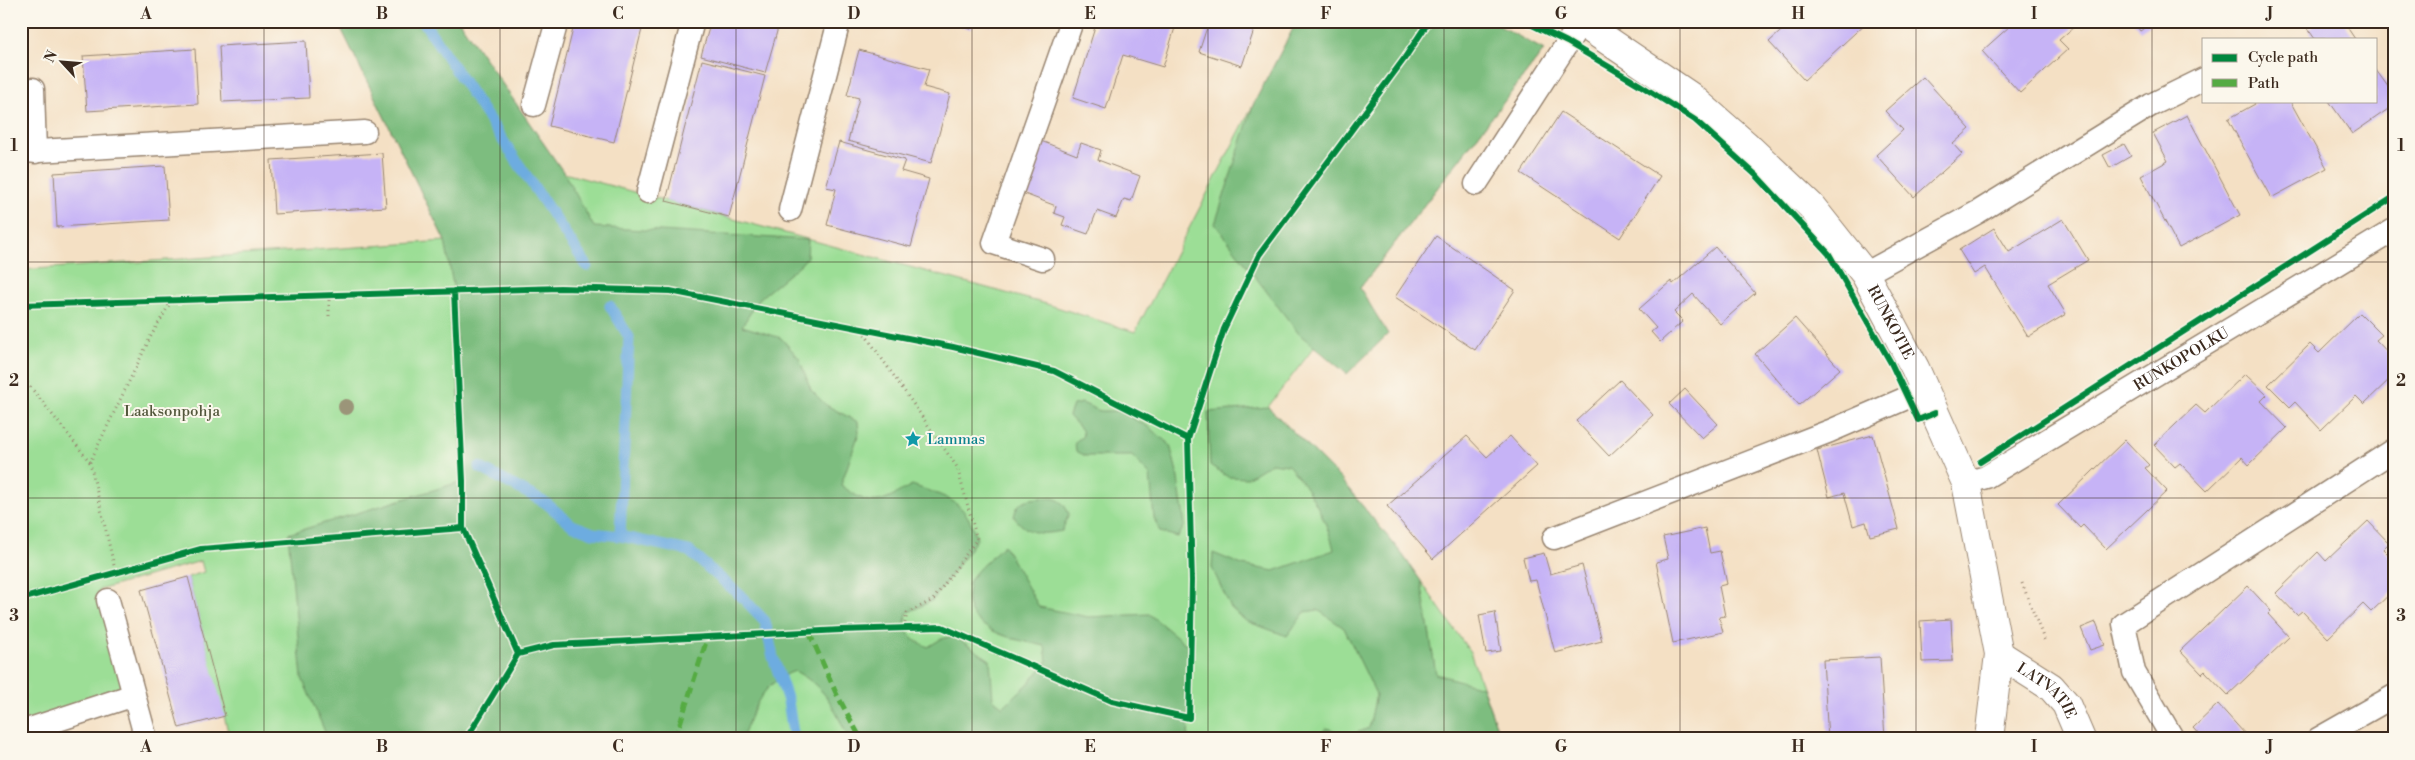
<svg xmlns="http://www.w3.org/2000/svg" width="2415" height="760" font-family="'Libre Bodoni',serif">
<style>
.green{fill:#9cde96;stroke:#6c845a}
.forest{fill:#7dbd7f;stroke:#5c744e}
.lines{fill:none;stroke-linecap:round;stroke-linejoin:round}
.stream{stroke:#6dace0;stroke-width:11}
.building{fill:#c6b3f6}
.service-casing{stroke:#988571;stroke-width:25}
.minor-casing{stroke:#988571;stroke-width:30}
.path{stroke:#988571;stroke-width:3;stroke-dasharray:1 4;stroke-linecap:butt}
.service{stroke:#fff;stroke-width:22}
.minor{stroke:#fff;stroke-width:28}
.quiet{stroke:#55ab43;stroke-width:5;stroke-dasharray:10 5;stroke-linecap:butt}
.cycleway-casing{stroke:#fbf7ec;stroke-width:9}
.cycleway{stroke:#00873e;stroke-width:6}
.tree{fill:#9b9579}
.grid{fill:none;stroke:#3b2a1e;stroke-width:1;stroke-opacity:0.55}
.labels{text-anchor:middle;stroke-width:4;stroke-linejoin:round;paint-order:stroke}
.street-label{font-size:15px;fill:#3b2a1e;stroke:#fbf7ec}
.park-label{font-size:15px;fill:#53573c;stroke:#fbf7ec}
.culture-label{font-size:15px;fill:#0d838f;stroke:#fbf7ec;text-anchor:start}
.neatline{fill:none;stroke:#3b2a1e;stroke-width:2}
.grid-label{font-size:16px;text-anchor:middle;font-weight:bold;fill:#3b2a1e}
</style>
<rect width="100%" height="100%" fill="#fbf7ec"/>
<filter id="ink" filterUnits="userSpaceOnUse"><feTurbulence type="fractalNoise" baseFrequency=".02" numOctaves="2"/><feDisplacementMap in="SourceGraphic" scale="10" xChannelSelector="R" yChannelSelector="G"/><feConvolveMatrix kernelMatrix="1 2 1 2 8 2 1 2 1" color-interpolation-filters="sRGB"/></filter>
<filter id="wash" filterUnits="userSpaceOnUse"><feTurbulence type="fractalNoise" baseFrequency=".0096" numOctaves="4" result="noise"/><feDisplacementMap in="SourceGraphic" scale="20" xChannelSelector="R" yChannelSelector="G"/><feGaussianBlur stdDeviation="1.12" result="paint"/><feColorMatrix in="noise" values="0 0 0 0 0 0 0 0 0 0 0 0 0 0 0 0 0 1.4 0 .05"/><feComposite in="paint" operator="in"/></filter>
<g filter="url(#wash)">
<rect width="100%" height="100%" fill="#f4e0c4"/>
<path class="green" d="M287,21H459L564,173L1050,305L1135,332L1297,21H1490L1544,50L1268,407L1338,476L1402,554L1470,652L1501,739H230L188,577L204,572L201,561L99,590L125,691L21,725V270L445,241L339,24Z"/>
<path class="forest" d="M287,21H459L564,173L594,227L808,240L807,257L801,264L760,298L742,326L781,338L799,358L811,390L826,405L858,422L859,433L841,485C873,510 879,503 912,485C948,498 965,499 977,539L933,600L907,613L904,628L914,640L928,647L941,639L954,636L990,660L993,699L1003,707L1029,683L1047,661L1045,646C1017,640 963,631 968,593C969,589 968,584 970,581C975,570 995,554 1004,545L1039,607L1088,617L1149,614L1192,649L1188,739H849C833,707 828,689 795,671C762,682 753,709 742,739H328L302,678L288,534L463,481L454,291L445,241L339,24Z
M1297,21H1490L1544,50L1360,288L1388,334L1347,374L1299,334L1215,224L1253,105Z
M1082,403L1100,411H1119L1149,427L1170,445L1177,472L1185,525L1178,537L1160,532L1154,518L1150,475L1132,456H1086L1076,451L1075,442L1083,436L1082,430L1069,416L1073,405Z
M1268,407L1338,476L1402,554L1421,581L1436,674L1482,687L1501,739H1318V735L1327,728L1348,736L1369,728L1376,694L1344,628L1318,610L1305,612L1287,636L1246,621L1231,608L1212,568L1213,553L1242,565L1274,571L1334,550C1327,519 1309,488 1288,465L1271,463L1247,478L1228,477L1210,465L1208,412Z
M1038,498C1056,498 1061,497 1069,514L1062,531C1041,535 1028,535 1014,517C1017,502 1023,500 1038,498Z"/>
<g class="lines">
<path class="stream" d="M423,21L587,266
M610,306L629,337L620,536L689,551L741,596L765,621L773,657L788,701L794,739
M479,467L546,503L572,525L593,533L620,536"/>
</g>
<g id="blocks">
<path class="building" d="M575,21H644L614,142L549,126Z
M711,21H780L765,73L701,56Z
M945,21H973L971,29Z
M1097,21H1177L1163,67L1123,55L1106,109L1073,98Z
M1209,21H1257L1242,66L1199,52Z
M1792,21H1868L1804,80L1769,42Z
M2005,21H2073L2076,25L2059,40L2068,49L2020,93L1982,51L2010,26Z
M2133,21H2155L2140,31Z
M2319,21H2343L2355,39H2315L2308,29Z
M21,38H24L27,69H21Z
M306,41L309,98L222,102L219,46Z
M195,49L198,104L87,111L83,56Z
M859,50L929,69L924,87L950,94L931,163L848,141L859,98L847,95Z
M702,60L765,76L729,217L666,201Z
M2376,70L2394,95V105L2352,134L2329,101H2376Z
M1923,77L1970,129L1953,144L1962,154L1914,197L1876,155L1903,130L1885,111Z
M2253,101H2290L2327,168L2271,198L2228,119L2255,104Z
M1561,112L1660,176L1620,238L1521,173Z
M2187,115L2240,215L2179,248L2141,176L2168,161L2153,133Z
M1041,141L1077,155L1081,143L1101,150L1098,160L1140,176L1131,201L1124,199L1116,218L1097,211L1088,234L1062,225L1065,217L1054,213L1056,206L1022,193Z
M839,142L905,160L901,171L929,179L911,247L827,225L836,189L826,187Z
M2124,144L2131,156L2110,168L2103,155Z
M382,153L386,207L274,214L271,160Z
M165,166L169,220L57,227L54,173Z
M21,186L26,231H21Z
M2063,219L2088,260L2048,284L2066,314L2028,337L1985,267L1974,274L1959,250L1994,228L2009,252Z
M1436,236L1515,290L1475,350L1395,297Z
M1715,247L1755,293L1720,324L1693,294L1674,312L1683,321L1660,342L1651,332L1656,328L1639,309L1671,281L1673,284Z
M2360,313L2382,335L2376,340L2394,359V375L2364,404L2356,396L2321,430L2295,402L2290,407L2268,385L2310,344L2319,353Z
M1795,318L1840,369L1799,405L1755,354Z
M2245,374L2267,395L2261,401L2287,428L2249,465L2242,457L2207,491L2180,463L2175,467L2154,445L2196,405L2205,413Z
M1620,380L1653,415L1609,456L1576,421Z
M1685,389L1718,424L1702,438L1669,404Z
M1873,435L1899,529L1870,536L1866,522L1853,526L1844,493L1829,497L1817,450Z
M1467,436L1487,457L1510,436L1537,466L1433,559L1387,506Z
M2125,440L2149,465L2145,468L2167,491L2106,549L2083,525L2080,528L2058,505Z
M2368,521L2389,543L2383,549L2394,560V590L2371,612L2363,604L2328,638L2302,611L2297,615L2276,593L2318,552L2326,561Z
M1705,528L1710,553L1720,551L1727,584L1719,586L1725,616L1719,617L1723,632L1673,643L1656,562L1668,559L1663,537Z
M1544,553L1550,574L1582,565L1602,641L1555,653L1536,580L1529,581L1523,558Z
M188,577L225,716L179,728L141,590Z
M2248,586L2271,611L2268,614L2289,637L2228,695L2205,671L2202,674L2180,651Z
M1495,612L1501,651L1486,653L1479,615Z
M1951,619L1953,661L1922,662L1920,621Z
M2096,622L2105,645L2090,650L2081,628Z
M1880,657L1885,739H1828L1823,660Z
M2218,704L2245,734L2240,739H2203L2193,728Z"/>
</g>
</g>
<g filter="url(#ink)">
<use href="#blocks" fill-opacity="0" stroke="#988571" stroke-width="1"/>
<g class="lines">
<g class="service-casing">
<g id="service">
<path d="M33,89L35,152"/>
<path d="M534,105L557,21"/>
<path d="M21,152L365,132"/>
<path d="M1476,184L1581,22"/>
<path d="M648,192L693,21"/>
<path d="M790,210L839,21"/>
<path d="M1043,259L994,243L1072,21"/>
<path d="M1865,274L1978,212L2151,105L2204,79"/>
<path id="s1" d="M1966,483L1986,477L2394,230"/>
<path d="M1554,538L1830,431L1925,390"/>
<path d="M108,600L146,739"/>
<path d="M21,732L134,695"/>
<path d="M2173,739L2134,672L2124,624L2394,450"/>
<path d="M2318,739L2394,696"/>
</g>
</g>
<g class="minor-casing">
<g id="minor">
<path id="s2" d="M1579,21L1690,96L1745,144L1811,206L1865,274L1915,368L1966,483L1999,654L1989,739"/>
<path id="s3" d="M1999,654L2051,687L2066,704L2081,739"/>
</g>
</g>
<path class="path" d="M329,316V295
M862,330L957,467L977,539L933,600L907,613L904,628
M21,375L90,462
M115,570L90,462L151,336L172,300
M2022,583L2045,642"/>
<use href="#service" class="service"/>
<use href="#minor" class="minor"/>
<path class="quiet" d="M809,632L836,693L861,739
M675,739L708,636"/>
<g class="cycleway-casing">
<path id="cycleway" d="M1524,21L1567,42L1640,85L1695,120L1757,176L1829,254L1891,363L1918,420L1935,413
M454,291L463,481V528L518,654
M21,305L560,288L670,291L953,347L1054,371L1188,439L1224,329L1259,255L1404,59L1429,21
M1980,462L2394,197
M21,599L201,549L463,528
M466,739L518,654L554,645L841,630L942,627L1112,701L1189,718L1192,581L1188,439"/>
</g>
<use href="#cycleway" class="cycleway"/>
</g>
<circle class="tree" cx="346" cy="407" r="8"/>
</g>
<path class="grid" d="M264,21V739M500,21V739M736,21V739M972,21V739M1208,21V739M1444,21V739M1680,21V739M1916,21V739M2152,21V739M21,262H2394M21,498H2394"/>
<defs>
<g id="sight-bare" transform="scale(1.35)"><path d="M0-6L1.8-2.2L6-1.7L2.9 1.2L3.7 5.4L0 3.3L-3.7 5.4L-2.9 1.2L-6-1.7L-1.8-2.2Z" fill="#0f9aa8" stroke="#fbf7ec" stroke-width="2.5" paint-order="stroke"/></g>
</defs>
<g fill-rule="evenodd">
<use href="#sight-bare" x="913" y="439"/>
</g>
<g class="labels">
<g class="street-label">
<text dy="5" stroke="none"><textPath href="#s2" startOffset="439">RUNKOTIE</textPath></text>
<text dy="5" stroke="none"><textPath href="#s1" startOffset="249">RUNKOPOLKU</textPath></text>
<text dy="5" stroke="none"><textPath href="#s3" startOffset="61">LATVATIE</textPath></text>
</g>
<g class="park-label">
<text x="172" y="416">Laaksonpohja</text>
</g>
<g class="culture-label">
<text x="927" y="444">Lammas</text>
</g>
</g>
<rect width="2415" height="760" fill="none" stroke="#fbf7ec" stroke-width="55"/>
<rect x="2202" y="38" width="175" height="65" fill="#fbf7ec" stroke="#aea59a"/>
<rect x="2212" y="54" width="25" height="8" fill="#00873e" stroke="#aea59a"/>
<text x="2248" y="62" font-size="15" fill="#3b2a1e">Cycle path</text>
<rect x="2212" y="79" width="25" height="8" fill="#55ab43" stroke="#aea59a"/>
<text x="2248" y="88" font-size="15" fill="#3b2a1e">Path</text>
<g transform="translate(62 62) rotate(296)" stroke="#fbf7ec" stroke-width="4" paint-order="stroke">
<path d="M0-4L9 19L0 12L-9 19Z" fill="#3b2a1e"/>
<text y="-8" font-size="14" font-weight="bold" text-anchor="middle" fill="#3b2a1e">N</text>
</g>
<rect x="28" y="28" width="2360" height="704" class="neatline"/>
<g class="grid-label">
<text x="146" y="19">A</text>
<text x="382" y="19">B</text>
<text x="618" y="19">C</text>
<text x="854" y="19">D</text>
<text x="1090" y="19">E</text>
<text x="1326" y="19">F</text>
<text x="1561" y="19">G</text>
<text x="1798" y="19">H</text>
<text x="2034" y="19">I</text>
<text x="2270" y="19">J</text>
<text x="14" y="151">1</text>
<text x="2401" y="151">1</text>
<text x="14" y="386">2</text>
<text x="2401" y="386">2</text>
<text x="14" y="621">3</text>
<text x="2401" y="621">3</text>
<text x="146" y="752">A</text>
<text x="382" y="752">B</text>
<text x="618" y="752">C</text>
<text x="854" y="752">D</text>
<text x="1090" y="752">E</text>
<text x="1326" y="752">F</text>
<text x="1561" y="752">G</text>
<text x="1798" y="752">H</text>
<text x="2034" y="752">I</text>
<text x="2270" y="752">J</text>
</g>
</svg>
